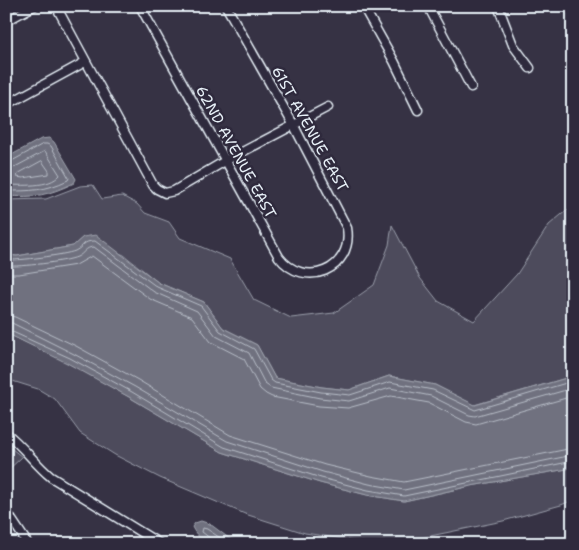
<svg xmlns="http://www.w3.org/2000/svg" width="579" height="550" font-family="'Shantell Sans',sans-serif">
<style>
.green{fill:#4d4b5c;stroke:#9a9eaa}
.water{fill:#70717f;stroke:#a0a4af}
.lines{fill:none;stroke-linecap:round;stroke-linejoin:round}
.shore{stroke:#b8bec8;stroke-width:1}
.street-casing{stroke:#e8f1f8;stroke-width:11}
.street{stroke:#2f2a3d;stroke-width:8}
.labels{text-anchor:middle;stroke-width:5;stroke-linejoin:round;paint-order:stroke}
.street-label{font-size:15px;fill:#e8f1f8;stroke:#2f2a3d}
</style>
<rect width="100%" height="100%" fill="#363244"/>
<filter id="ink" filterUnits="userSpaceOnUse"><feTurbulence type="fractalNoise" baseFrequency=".02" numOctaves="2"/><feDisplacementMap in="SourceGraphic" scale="10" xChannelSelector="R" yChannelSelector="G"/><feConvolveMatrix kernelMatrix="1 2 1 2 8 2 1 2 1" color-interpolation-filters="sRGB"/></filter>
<g filter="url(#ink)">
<path class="green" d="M93,185L102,199L122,196L137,204L145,213L169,222L180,238L230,259L254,300L291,318L334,313L374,285L389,245L392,225L420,278L438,301L474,321L517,274L549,225L573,205V376L474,405L435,385L389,376L349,390L322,387L275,378L257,345L223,328L204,302L159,283L124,255L83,237L73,246L17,256L6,255V200L46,199L80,186Z
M6,333L67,362L129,397L222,452L320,483L367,495L404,501L471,486L567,469L573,465V500L561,505L503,521L411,540L368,543L305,533L245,514L160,478L115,455L80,433L55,399L38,389L6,379Z
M6,444L22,457L6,472Z"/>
<path class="water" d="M49,138L54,142L76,179L74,183C49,195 35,198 6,196V158L41,139Z
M96,235L159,283L204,302L223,328L257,345L275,378L322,387L349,390L389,376L435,385L475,405L573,376V465L567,469L471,486L404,501L367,495L320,483L222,452L129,397L67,363L6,333V255L17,256L73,246L83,237Z
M201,521L210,524L230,539L248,544C228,544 202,549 192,527L195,523Z"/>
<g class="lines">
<path class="shore" d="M42,161L49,171V174L23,178L17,177L18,174Z
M6,162H10L43,144H47L51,146L69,178L68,180C45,191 31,191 6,191
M6,169L13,168L45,151L60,175C49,188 22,185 6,185
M6,260C18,261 65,255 75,251C85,246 82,241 95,241L157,287L201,306L220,331L254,349L271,380L275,383L321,392L350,395L390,382L433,390L475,410L573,381
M6,266C20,267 65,262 77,257C84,254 85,247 94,247L154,292L197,311L216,336L249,353L265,384L271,388L320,398L349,401L390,388L431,396L469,415L475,416L573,388
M6,274H19L76,265L92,256L150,299L192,317L211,342L244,359L260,389L266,394L272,397L319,406L348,408L391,396L429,403L466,422L476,424L573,396
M6,315L15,317L76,346L138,380L230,435L325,465L371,476L404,482L573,448
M6,322L12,323L72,353L135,387L227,441L323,472L369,484L404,490L573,455
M6,329L70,358L132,392L224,447L321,478L368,490L404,496L573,461
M212,544L211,539L202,532L203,528L207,529L229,544"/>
<g class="street-casing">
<path id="street" d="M56,6L153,185L157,189L165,193L174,191L225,161L328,107
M140,6L279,257C304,290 354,270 347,228L293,124L226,6
M363,6L394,61L418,110
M428,6L471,87
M498,6L513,45L530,68
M6,21L34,6
M6,105L85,62
M6,433C23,446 35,464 51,477L160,544
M6,511L28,544"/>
</g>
<use href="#street" class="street"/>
</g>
</g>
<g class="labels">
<g class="street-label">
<text transform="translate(310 129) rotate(61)" y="5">61ST AVENUE EAST</text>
<text transform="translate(236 152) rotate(61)" y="5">62ND AVENUE EAST</text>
</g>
</g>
<rect width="579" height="550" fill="none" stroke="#2f2a3d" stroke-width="25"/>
<rect x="12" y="12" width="554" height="525" fill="none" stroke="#e8f1f8" stroke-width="2" filter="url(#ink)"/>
</svg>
